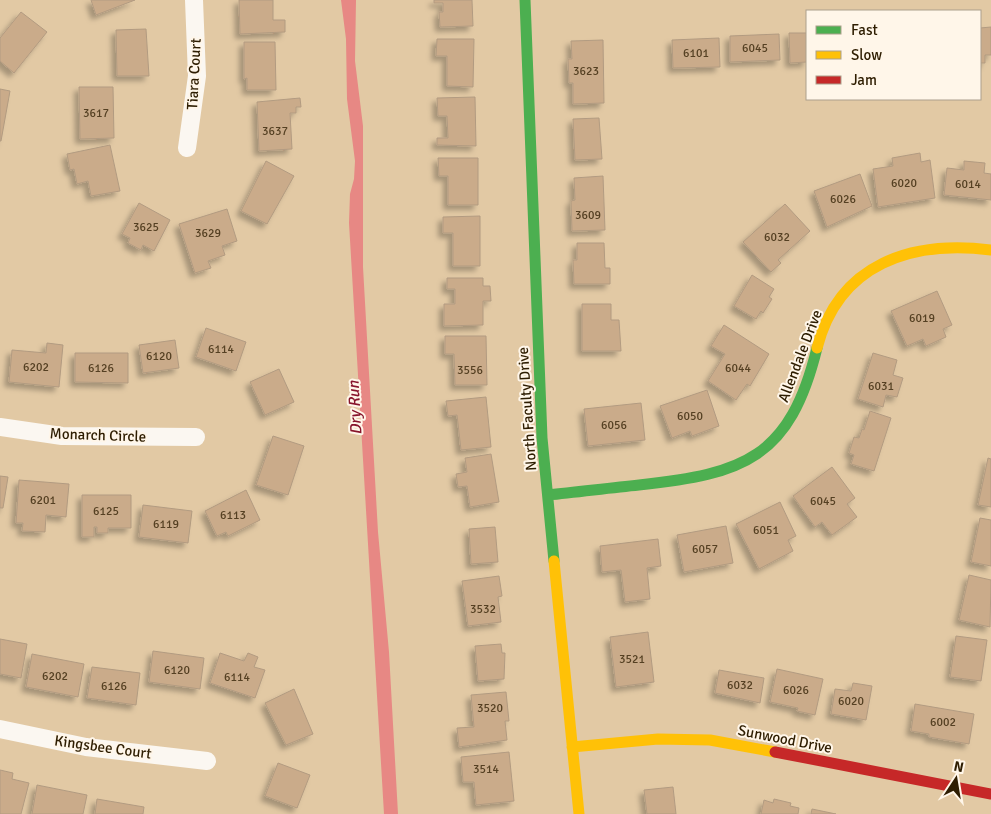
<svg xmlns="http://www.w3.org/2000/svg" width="991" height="814" font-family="Signika,sans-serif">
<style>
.water{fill:#e78884}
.building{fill:#caab8a;stroke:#b29b81;filter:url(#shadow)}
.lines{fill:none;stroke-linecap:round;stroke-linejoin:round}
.street{stroke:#fbf7f1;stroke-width:18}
.fast{stroke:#4caf50;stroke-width:11}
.slow{stroke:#ffc107;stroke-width:11}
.jam{stroke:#c62828;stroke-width:11}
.labels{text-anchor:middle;stroke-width:4;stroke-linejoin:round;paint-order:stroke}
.number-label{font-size:12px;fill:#554023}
.street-label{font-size:15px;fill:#2e1d01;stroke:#fff6e9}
.water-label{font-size:16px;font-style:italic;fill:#87142b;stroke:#fff6e9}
</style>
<defs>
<filter id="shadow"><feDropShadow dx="-4.5" dy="4.5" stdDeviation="2.5" flood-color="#0004"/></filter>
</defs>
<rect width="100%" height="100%" fill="#e2c9a4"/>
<path class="water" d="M341,0H356L355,61L363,126V267L378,532L389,652L398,814H384L349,223L350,194L354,179L355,161L347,99L346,39Z"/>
<path class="building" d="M91,0H135L96,15Z
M239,0H273V20H285V32L240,34Z
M434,0H472L473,26L440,27L439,12H443V3H434Z
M21,12L47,32L14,73L0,61V38Z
M991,27V55H985V63H980V28Z
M146,29L149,76H117L116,30Z
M789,33H807V62L790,63Z
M779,34L780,60L730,62V36Z
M719,38L720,67L673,68L672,40Z
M437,39H474L473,87L447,86V56H436Z
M603,40L604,103L573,104V83H569L568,59H572L571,41Z
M244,42H275L276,90H247V78L244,79Z
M79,87H113L114,138L80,139Z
M0,89L10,91L1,141H0Z
M475,97L476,146L437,145V138H448L447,116H438L437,98Z
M300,98L301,107H296V113H290L292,149L259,151L257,102Z
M599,118L602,159L575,160L573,119Z
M110,145L120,191L91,196L88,181L77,184L74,169L70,170L67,154Z
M920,153L921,162L930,160L935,198L878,207L873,169L893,166L892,158Z
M438,158H478V205H448V176H439Z
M266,161L294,176L267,224L241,211Z
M964,161L985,163L984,173L991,174V200L944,195L947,168L964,170Z
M860,174L872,206L827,227L814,191Z
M603,176L605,230L572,231L571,201L575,200L574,178Z
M139,203L170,220L154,251L143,245L141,250L128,243L130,238L122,234Z
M785,204L810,231L778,260L781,263L771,272L743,242Z
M227,209L237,241L222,246L225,255L208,261L211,268L195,273L179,224Z
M480,216V266H453V233H443V217Z
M577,243H604L605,268H610V284H574L573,260H577Z
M752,275L774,289L769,297L772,299L763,313L761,311L756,319L734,306Z
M447,278H483V286H490L491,301H483V325L444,326V304H455V289H447Z
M937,291L952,325L943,329L946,337L926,346L923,339L907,346L891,311Z
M582,304H611V320H619L621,351H582Z
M724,325L769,354L750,386L747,384L736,400L708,381L725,354L711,346Z
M206,328L246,342L236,371L196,357Z
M445,336H486L487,385H455L454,354H445Z
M175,340L179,368L143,373L139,345Z
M47,343L63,345L59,387L9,382L12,350L46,353Z
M75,353H128V383L75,382Z
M873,353L897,360L893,375L903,378L897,397L886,395L883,407L858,399Z
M279,369L294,402L265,415L250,382Z
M707,390L719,426L692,436L690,431L672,438L660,406Z
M486,397L491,447L461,450L457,415L448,416L446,401Z
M641,403L645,440L588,446L584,409Z
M870,411L891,418L874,471L851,464L854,455L849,453L854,437L859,438L862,429L864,430Z
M273,436L304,446L288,495L256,485Z
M491,454L499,502L470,507L467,486L458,487L456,474L467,472L465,458Z
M988,458L991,459V507L978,505Z
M832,467L855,498L847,504L857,517L832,535L822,522L815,527L793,496Z
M0,476L8,477L3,508H0Z
M19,480L69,484L66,517L46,515L45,532L22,531L23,523H16Z
M246,490L260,520L228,536L226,532L217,536L205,511Z
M82,495H131V528H108V533H97V527H94V537H82Z
M780,502L796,536L788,540L793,551L759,569L736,524Z
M143,505L192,511L188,543L139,537Z
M980,518L991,520V566L971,562Z
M726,526L733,563L684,572L677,535Z
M495,527L498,562L471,564L469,529Z
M658,539L661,566L647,568L650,599L625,602L621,570L602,572L600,546Z
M969,575L991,580L990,627L959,620Z
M499,576L502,596L498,597L501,622L468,626L462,581Z
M648,632L654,682L616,687L610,637Z
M956,636L987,640L981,681L950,677Z
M0,639L27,644L21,678L0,674Z
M501,644L502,653H505L504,679L478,681L475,646Z
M153,651L204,658L200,689L149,682Z
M220,653L244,661L248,653L258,657L254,667L265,670L255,698L210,683Z
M32,654L84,664L78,697L26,687Z
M92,667L140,673L136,705L87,698Z
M777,669L823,679L815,715L797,711L798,708L770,702Z
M719,670L764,678L760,703L715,693Z
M853,683L872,686L866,720L831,714L835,689L851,691Z
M294,689L313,734L286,745L265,703Z
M506,692L509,721H505L507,740L459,747L457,728L474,727L471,695Z
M915,704L974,714L969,744L929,737V734L911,731Z
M509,752L514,801L476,805L474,782H463L461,757Z
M278,763L310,775L297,808L265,796Z
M0,770L13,773L12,779L29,783L21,814H0Z
M37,785L87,795L83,814H32Z
M673,787L676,814H647L644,790Z
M97,799L144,807L143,814H95Z
M774,799L791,803L790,806L799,808L798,814H761L764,800L773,803Z
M812,809L836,814H811Z"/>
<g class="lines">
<path class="street" d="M187,148L197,76L194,0
M0,427L62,436L196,437
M0,729L86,747L207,761"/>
<path class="fast" d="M525,0L542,438L554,561
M548,495C578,492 609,488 639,485C744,474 790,458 817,348"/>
<path class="slow" d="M817,348C839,263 912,240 991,250
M554,561L579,814
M572,747L658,739L710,740L775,752"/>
<path class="jam" d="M775,752L991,794"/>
</g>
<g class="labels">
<g class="number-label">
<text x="755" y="52">6045</text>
<text x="696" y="57">6101</text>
<text x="586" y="75">3623</text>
<text x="96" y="117">3617</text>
<text x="275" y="135">3637</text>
<text x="904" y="187">6020</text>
<text x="968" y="188">6014</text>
<text x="843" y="203">6026</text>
<text x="588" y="219">3609</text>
<text x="146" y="231">3625</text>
<text x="208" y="237">3629</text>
<text x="777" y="241">6032</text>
<text x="922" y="322">6019</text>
<text x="221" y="353">6114</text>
<text x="159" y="360">6120</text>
<text x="36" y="371">6202</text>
<text x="101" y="372">6126</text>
<text x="738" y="372">6044</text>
<text x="470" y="374">3556</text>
<text x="881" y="390">6031</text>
<text x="690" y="420">6050</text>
<text x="614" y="429">6056</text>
<text x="43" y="504">6201</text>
<text x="823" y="505">6045</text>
<text x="106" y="515">6125</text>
<text x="233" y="519">6113</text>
<text x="166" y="528">6119</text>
<text x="766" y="534">6051</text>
<text x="705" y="553">6057</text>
<text x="483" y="613">3532</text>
<text x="632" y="663">3521</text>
<text x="177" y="674">6120</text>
<text x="55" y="680">6202</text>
<text x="237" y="681">6114</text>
<text x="740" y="689">6032</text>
<text x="114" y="690">6126</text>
<text x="796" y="694">6026</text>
<text x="851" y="705">6020</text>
<text x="490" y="712">3520</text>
<text x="943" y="726">6002</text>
<text x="486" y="773">3514</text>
</g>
<g class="street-label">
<text transform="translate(194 74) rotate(-87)" y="5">Tiara Court</text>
<text transform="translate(800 356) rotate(-69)" y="5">Allendale Drive</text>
<text transform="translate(527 409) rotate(-94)" y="5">North Faculty Drive</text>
<text transform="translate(98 435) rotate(2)" y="5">Monarch Circle</text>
<text transform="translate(785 739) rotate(11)" y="5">Sunwood Drive</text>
<text transform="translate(103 747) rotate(8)" y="5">Kingsbee Court</text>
</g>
<g class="water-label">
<text transform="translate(354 408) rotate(-93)" y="6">Dry Run</text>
</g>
</g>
<rect x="806" y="10" width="175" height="90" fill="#fff6e9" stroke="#ab9f8c"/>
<rect x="816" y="26" width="25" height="8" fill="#4caf50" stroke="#ab9f8c"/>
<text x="851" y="35" font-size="15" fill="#2e1d01">Fast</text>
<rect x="816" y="51" width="25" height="8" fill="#ffc107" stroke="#ab9f8c"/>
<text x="851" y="60" font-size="15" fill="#2e1d01">Slow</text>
<rect x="816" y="76" width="25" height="8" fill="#c62828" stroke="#ab9f8c"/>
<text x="851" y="85" font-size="15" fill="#2e1d01">Jam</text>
<g transform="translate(956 779) rotate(12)" stroke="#fff6e9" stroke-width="4" paint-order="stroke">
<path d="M0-4L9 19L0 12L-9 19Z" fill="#2e1d01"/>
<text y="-8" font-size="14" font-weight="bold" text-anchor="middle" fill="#2e1d01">N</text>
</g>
</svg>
